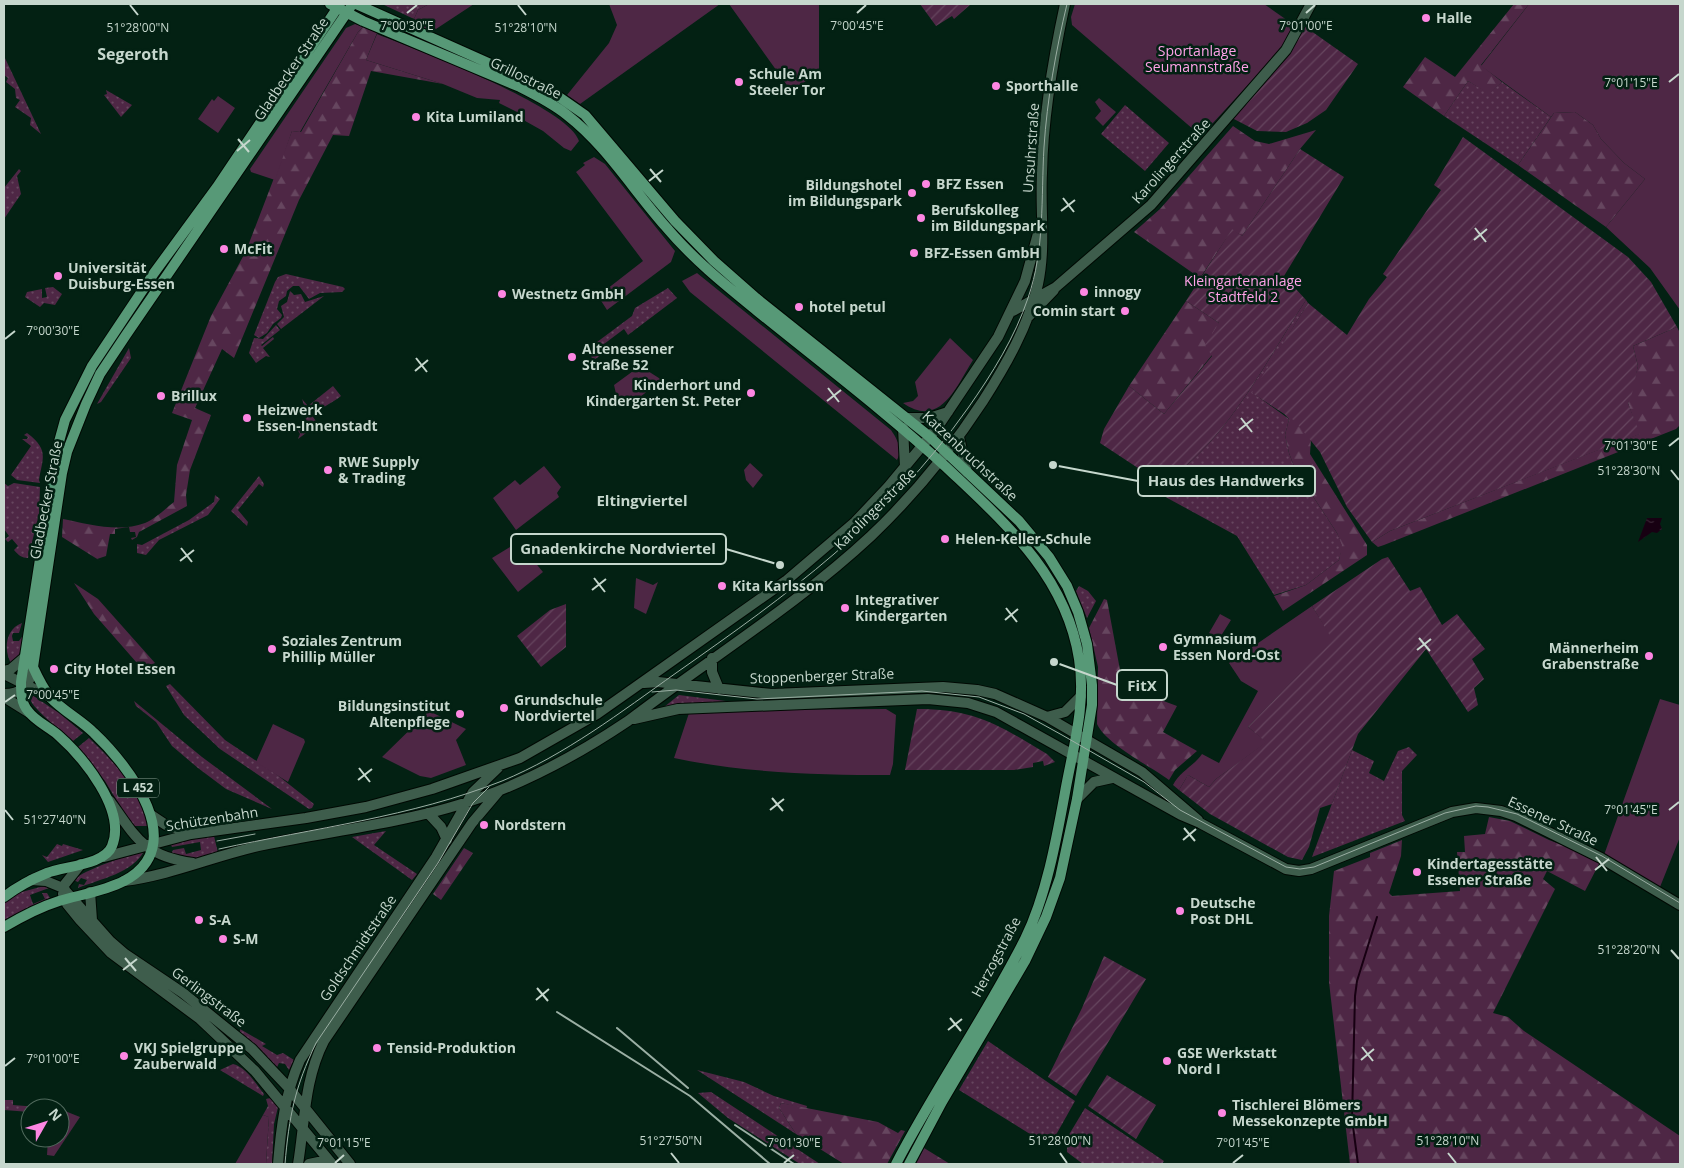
<svg xmlns="http://www.w3.org/2000/svg" width="1684" height="1168" font-family="'Open Sans',sans-serif">
<style>
.grass{fill:url(#grass-dots)}
.forest{fill:url(#forest-firs)}
.park{fill:#4e2745}
.garden{fill:url(#garden-furrows)}
.water{fill:url(#water-ripples)}
.lines{fill:none;stroke-linecap:round;stroke-linejoin:round}
.stream{stroke:#170012;stroke-width:2}
.secondary-casing{stroke:#000903;stroke-width:12}
.primary-casing{stroke:#000903;stroke-width:12}
.secondary{stroke:#3e5d4c;stroke-width:10}
.primary{stroke:#579977;stroke-width:10}
.tram{stroke:#9bafa4;stroke-width:1}
.rail{stroke:#9bafa4;stroke-width:2}
.ticks{fill:none;stroke:#c6d7cd;stroke-width:2}
.poi-dot{fill:#fd86e2;stroke:#032113;stroke-width:2}
.labels{text-anchor:middle;stroke-width:5;stroke-linejoin:round;paint-order:stroke}
.shield{fill:#032113;stroke:#8ca095;stroke-width:1}
.shield-label{font-size:12px;font-weight:bold;fill:#c6d7cd}
.poi-label{font-size:14px;font-weight:bold;fill:#c6d7cd;stroke:#032113;text-anchor:start}
.park-label{font-size:14px;fill:#ffa2e8;stroke:#032113}
.street-label{font-size:14px;fill:#c6d7cd;stroke:#032113}
.neighbourhood-label{font-size:15px;font-weight:bold;fill:#c6d7cd;stroke:#032113}
.quarter-label{font-size:16px;font-weight:bold;fill:#c6d7cd;stroke:#032113}
.ticks-label{font-size:12px;text-anchor:middle;fill:#c6d7cd;stroke:#032113;stroke-width:5;stroke-linejoin:round;paint-order:stroke}
.leader{fill:none;stroke:#c6d7cd;stroke-width:2}
.callout-dot{fill:#c6d7cd;stroke:#032113;stroke-width:2}
.callout{fill:#032113;stroke:#c6d7cd;stroke-width:2}
.callout-label{font-size:15px;text-anchor:middle;font-weight:bold;fill:#c6d7cd}
</style>
<defs>
<pattern id="grass-dots" width="8" height="8" patternUnits="userSpaceOnUse" patternTransform="scale(1.25)"><rect width="8" height="8" fill="#4e2745"/><path d="M2 2h.1M6 6h.1" fill="none" stroke="#66465f" stroke-width="1.8" stroke-linecap="round"/></pattern>
<pattern id="forest-firs" width="22" height="20" patternUnits="userSpaceOnUse" patternTransform="scale(1.25)"><rect width="22" height="20" fill="#4e2745"/><path d="M5 1l3.5 6h-7zM16 11l3.5 6h-7z" fill="#66465f"/></pattern>
<pattern id="garden-furrows" width="10" height="10" patternUnits="userSpaceOnUse" patternTransform="scale(1.25)"><rect width="10" height="10" fill="#4e2745"/><path d="M-1 1l2-2M0 10L10 0M9 11l2-2" fill="none" stroke="#66465f"/></pattern>
<pattern id="water-ripples" width="26" height="14" patternUnits="userSpaceOnUse" patternTransform="scale(1.25)"><rect width="26" height="14" fill="#170012"/><path d="M2 4q2-2 4 0t4 0M15 11q2-2 4 0t4 0" fill="none" stroke="#372433"/></pattern>
</defs>
<rect width="100%" height="100%" fill="#032113"/>
<path class="grass" d="M382,4H429L418,10L414,19Z
M4,56L41,134L30,125L31,118L15,107L20,100L16,98L15,89L6,82L8,78L4,75Z
M1468,81L1489,93L1502,82L1551,117L1518,165L1444,116Z
M106,90L132,105L121,117L104,95L107,94Z
M1125,105L1169,143L1145,171L1101,134Z
M19,169L21,171L17,176L21,194L4,219V188Z
M286,274L343,287L345,289L342,292L320,293L309,299L299,286H293L287,291L286,296L279,301L277,309L282,315L281,318L273,324L267,333L259,338L254,335L275,282L278,277Z
M53,287L62,294L55,305L44,303L40,307L25,297L27,292L42,289V298L47,297L45,288Z
M668,288L677,298L628,335L624,329L604,344L608,350L594,360L592,359L589,348L632,316L635,308Z
M290,291L294,295L301,294L305,302L324,296L281,329L277,324L284,317L281,306L287,302Z
M1306,300L1308,303L1253,393L1289,419L1285,435L1289,453L1295,469L1337,533L1343,545L1339,560L1306,585L1274,595L1237,536L1160,494L1158,487C1227,443 1262,367 1306,300Z
M276,325L280,330L261,345L262,346L273,337L274,339L263,348L270,357L266,356L256,363L249,353L254,338L263,339Z
M129,348L131,358L101,402L97,404Z
M333,386L341,396C333,403 320,407 315,416L305,408L302,399L308,406Z
M311,414L318,424L298,439L300,434L296,427Z
M27,433C50,450 42,459 39,480L40,483L17,480L11,475L31,446L22,439H27L28,437L24,435Z
M259,476L264,484L263,487L259,484L238,510L248,522L247,526L231,511Z
M4,483L8,486L14,483L40,487L39,514L28,558C22,558 18,555 14,550L18,546L12,539L8,542L5,539L9,536L4,529Z
M215,495L220,499L208,515L159,540L146,555L137,553V544L142,545L189,520L214,502Z
M1079,586L1088,591L1096,601L1087,618L1076,591Z
M22,623L19,633H13L12,636L13,641H19L26,631L18,659L12,665C3,651 5,629 22,623Z
M170,684L225,740L276,774L314,804L312,808L309,809L220,749L184,715L166,686Z
M29,693L59,713L83,733L73,741C64,732 25,705 29,693Z
M679,695L741,703L664,707Z
M134,701L202,757L272,809L226,789L198,768L172,746L156,722L136,706Z
M89,738C112,760 144,792 147,826H132L105,781L78,747Z
M1409,747L1417,755L1402,771V815L1405,821L1312,857L1352,750L1374,761L1369,773L1384,781L1398,751Z
M386,831L374,845L417,874L412,880L352,837Z
M214,836L218,853L198,858L171,854L173,850L184,848L186,854L201,850L200,842L172,847L170,843Z
M57,844L62,846L63,844L83,850L48,862L42,855L47,857Z
M144,851C133,873 100,879 78,888L79,884L84,885L87,880L81,878L78,882L73,880C84,870 128,855 144,851Z
M44,886H50L49,888L30,895L33,904L45,899L42,893H47L50,898L4,920V903L18,893Z
M240,1029L266,1044L262,1046L277,1055L283,1053L294,1060L289,1070L285,1064L279,1063L276,1069L240,1032Z
M988,1041L1075,1101L1052,1142L1038,1139L959,1090Z
M233,1064C246,1067 256,1084 264,1094L263,1096L220,1070Z
M697,1070L744,1082L774,1096L807,1106L806,1109L781,1103L779,1108L796,1134Z
M711,1092L820,1164H800L728,1118L698,1093Z
M271,1098L278,1107L274,1124L272,1164H266L269,1117L263,1115L268,1106L266,1099Z
M5,1100H13V1105L38,1107L41,1102L50,1103L55,1108H30V1112L4,1110Z
M1085,1108L1164,1161L1162,1164H1083L1067,1152V1138Z"/>
<path class="forest" d="M1514,4H1529L1481,65L1502,82L1489,94L1468,81L1444,116L1403,87L1425,57L1455,77Z
M363,27L377,33L366,60L443,84L371,71L349,136L333,135L299,200L234,358L222,349L195,408L211,415L190,470L186,495L187,506L139,532L137,537L132,540L131,538L136,537L135,532H130L129,527L115,529V534H110L106,556L97,559L102,562L62,537L63,519C88,524 119,533 145,523C155,519 165,509 174,502L177,465L192,420L172,413L211,316L246,251L292,131L301,132L358,32Z
M1575,112L1593,125L1601,139L1624,163L1645,179L1606,227L1518,165L1554,113Z
M1233,126L1255,141L1269,144L1316,130L1300,149L1242,236L1232,230L1200,278L1134,232L1160,209Z
M1186,301L1219,323L1212,355L1164,414L1129,386Z
M1677,327L1680,333V425L1676,429L1384,545L1378,547L1372,542L1390,531L1639,434L1628,403L1638,366L1633,346Z
M1314,392L1310,454L1367,545V555L1283,611L1274,596L1306,585L1339,560L1342,545L1337,533L1295,469L1289,453L1285,435L1289,419L1280,409Z
M74,583L98,599L155,663L144,671L94,614Z
M1104,599L1107,600L1123,686L1177,706L1163,732L1197,751L1175,770L1169,780C1150,766 1106,744 1097,724L1098,667L1089,628Z
M1489,817L1510,821L1549,840L1601,860L1585,891L1547,871L1543,879L1555,889L1493,1013L1508,1017L1524,1031L1680,1136V1164H1350L1329,982V916L1334,871L1370,857V853L1402,840L1401,856L1389,893L1392,896L1460,891L1457,852H1465L1464,836L1485,834Z
M464,848L473,853L441,900L433,894Z
M781,1103L878,1122L898,1133L901,1130L905,1131L887,1164H844L796,1134L779,1108Z
M924,1148L950,1164H916Z"/>
<path class="park" d="M429,4H474L436,29L427,30L414,19L418,10Z
M609,4H720L580,104L567,95L609,43L617,25Z
M729,4H819V71L802,84L789,88Z
M1075,4H1264L1294,25L1282,48L1201,136L1072,25L1071,17Z
M1529,4H1680V310L1650,268L1606,227L1645,179L1624,163L1601,139L1593,125L1575,112L1554,113L1551,117L1481,66Z
M355,24L363,27L358,32L300,132L292,131L275,180L251,172L250,169L346,28Z
M377,34C416,50 568,106 579,141L571,151L564,148L543,131L518,117L519,113L499,103L500,100L477,98L443,84L366,60Z
M218,96L235,108L218,133L198,119L212,99L214,101Z
M1099,98L1116,112L1103,126L1095,118L1101,111L1095,102Z
M594,157L605,164L675,251L671,262L607,310L598,296L643,261L576,172L585,165L583,163Z
M697,273L891,430C897,439 903,449 897,460L690,292L682,281Z
M950,338L973,360C956,387 940,429 903,403L913,401L918,396L915,382Z
M640,366L662,380L640,397L617,398L614,385Z
M750,463L763,475L753,488L746,480L744,470Z
M544,466L561,487L557,493L559,497L516,530L493,498L515,480L520,485Z
M518,542L543,572L518,592L492,558Z
M636,578L653,585L658,582L646,614L634,608Z
M1312,606L1333,639L1248,727L1267,742L1216,779L1209,787L1188,775L1179,790L1173,785C1180,771 1194,766 1202,754L1219,763L1258,691L1241,681L1229,663Z
M1220,614L1231,620L1219,639L1209,633Z
M1660,699L1680,705V837L1660,887L1604,855Z
M886,709L896,715L893,764L890,775C818,775 744,773 674,758L690,710Z
M429,711L466,729L456,740L466,765L431,778L420,776L382,757Z
M273,724L304,739L305,742L288,782L256,762Z
M65,1111L80,1117L54,1156L47,1155L48,1138H60V1115Z
M263,1115L269,1117L266,1164H235Z"/>
<path class="garden" d="M920,4H971L954,19L952,16L936,26Z
M1304,26L1358,64L1326,110L1307,123L1286,132L1257,131L1232,118Z
M1463,137L1628,257L1651,282L1677,327L1633,346L1638,366L1631,398L1628,403L1640,434L1390,531L1372,542L1347,507L1320,452L1295,421L1252,393L1308,303L1347,335L1369,299L1387,277L1383,274L1441,190L1434,185Z
M1300,149L1344,177L1284,276L1306,300C1262,367 1227,443 1158,487L1141,470L1100,443L1104,429L1129,386L1164,414L1212,356L1205,345L1219,323L1186,301L1232,229L1242,236Z
M1388,557L1410,591L1420,587L1442,625L1457,614L1485,649L1472,659L1484,679L1474,688L1478,705L1468,712L1426,649L1358,734L1332,804L1320,808L1309,847L1302,860L1288,857L1210,814L1179,790L1188,775L1209,787L1216,779L1266,742L1248,727L1332,639L1312,606L1382,559Z
M566,604V647L541,667L517,636L550,610Z
M917,709C975,709 999,725 1047,754L1055,762L1044,766L1043,761L1033,763V767L1014,770H905Z
M1104,956L1146,979L1076,1096L1048,1077L1082,1008Z
M1107,1075L1156,1105L1136,1139L1088,1106Z"/>
<path class="water" d="M1647,518H1662L1660,524L1662,529L1657,533L1652,532L1638,542Z"/>
<g class="lines">
<path class="stream" d="M1358,1164L1352,1119L1355,996L1357,981L1377,917"/>
<g class="secondary-casing">
<path id="secondary" d="M1013,311L1056,287L1151,205L1286,50L1311,4
M1029,316L1054,290
M907,418H929L948,412
M903,428L905,467
M959,437L967,472
M712,658V672L719,689
M4,671L11,669L26,656
M4,674L52,698
M644,683L658,682L772,694L943,687L977,690L995,694L1047,717L1142,772L1198,820
M4,694C22,694 30,685 33,667
M4,697L28,712
M1047,717L1065,712L1081,696
M634,719L678,709L928,699L968,703L996,712L1181,815L1200,823L1286,869L1299,871L1311,869L1452,812L1476,808L1501,811L1516,816L1601,858L1680,905
M1077,799L1094,782L1112,778
M110,801C136,838 144,856 193,863
M428,813L441,827L447,840
M151,815L166,825L191,833
M104,857L191,834L306,818L366,807L432,789L520,758L597,714L634,688L787,580L855,522L888,487L937,428L998,337L1025,281L1040,226
M81,864L65,884L63,894L67,904L80,920L111,953L200,1019L255,1071L332,1164
M31,880L46,881L63,888L110,941L125,954L183,993L252,1049L288,1087L350,1164
M124,881C172,875 216,855 263,845C325,832 388,825 448,808C513,790 573,758 628,721C709,659 797,605 871,536C913,496 951,450 983,401C1006,365 1028,327 1038,284C1046,247 1040,210 1042,173C1043,116 1053,59 1065,4
M90,892L92,920
M278,1164C281,1127 285,1094 300,1060L436,857L473,792L498,768
M298,1164C305,1122 304,1080 324,1041L472,823L499,791
M309,1164L328,1160"/>
</g>
<g class="primary-casing">
<path id="primary" d="M330,4L363,21L520,87C536,95 552,103 567,115C606,145 633,190 666,227C693,259 724,284 756,310C820,362 885,411 946,467C1004,522 1066,575 1079,659C1086,703 1074,744 1066,787C1057,836 1047,894 1025,939C986,1016 936,1087 896,1164
M356,4L549,90L585,115L675,221L714,261L756,298L930,437L1019,521L1049,557L1067,586L1078,612L1087,644L1092,685V705L1077,799L1060,878L1046,917L1025,961L942,1102L909,1164
M4,897C17,887 32,879 47,873C64,866 105,865 112,846C127,810 83,757 58,735C49,727 35,721 28,711C21,703 21,692 21,682L57,449L65,420L92,366L154,273L217,187L340,4
M4,927C21,917 40,907 59,901C79,895 105,891 124,881C191,846 129,766 94,733C81,720 63,711 50,697C43,688 38,678 33,667L62,473L67,452L86,404L100,374L126,335L350,8"/>
</g>
<use href="#secondary" class="secondary"/>
<use href="#primary" class="primary"/>
<path class="tram" d="M652,692L676,690L757,699L922,691L979,697L1024,714L1062,735L1144,782L1180,810L1286,867L1300,869L1314,867L1445,813L1476,806L1488,807L1517,814L1602,856L1680,903
M217,841L255,834
M219,849C314,828 411,817 502,781C565,755 621,712 676,673C790,593 886,524 968,408C992,374 1015,337 1028,298C1045,249 1041,198 1044,147C1047,100 1056,50 1067,4
M285,1164C289,1116 295,1087 316,1043L438,863L473,803L489,787"/>
<path class="rail" d="M557,1012L690,1096L770,1164
M617,1028L688,1088
M735,1125L794,1164"/>
</g>
<path class="ticks" d="M130,5L138,15M518,5L526,15M407,13L417,5M857,13L866,5M1306,13L1315,5M1669,82L1679,74M238,139L249,152M237,151L250,140M650,169L661,182M649,181L663,170M1063,198L1074,212M1061,211L1075,200M1475,228L1486,242M1474,240L1487,229M5,339L15,331M416,358L427,372M415,371L428,360M828,388L839,402M827,401L841,390M1241,418L1252,432M1239,430L1253,419M1669,446L1679,438M1671,470L1679,480M181,548L192,562M180,561L194,550M594,578L605,592M592,590L606,579M1006,608L1017,622M1005,620L1018,609M1419,638L1430,651M1417,650L1431,639M5,702L15,695M359,768L370,782M358,780L372,769M772,798L783,811M5,810L13,820M770,810L784,799M1669,810L1679,802M1184,828L1195,841M1183,840L1196,829M1596,857L1607,871M1595,870L1609,859M1671,950L1679,959M125,958L136,971M123,970L137,959M537,988L548,1001M536,1000L549,989M950,1018L961,1031M948,1030L962,1019M1362,1047L1373,1061M1361,1060L1374,1049M5,1066L15,1058M671,1153L679,1163M1060,1153L1067,1163M1448,1153L1456,1163M335,1163L344,1155M784,1163L794,1155M1233,1163L1243,1155"/>
<g class="poi-dot">
<circle cx="1426" cy="18" r="5"/>
<circle cx="739" cy="82" r="5"/>
<circle cx="996" cy="86" r="5"/>
<circle cx="416" cy="117" r="5"/>
<circle cx="926" cy="184" r="5"/>
<circle cx="912" cy="193" r="5"/>
<circle cx="921" cy="218" r="5"/>
<circle cx="224" cy="249" r="5"/>
<circle cx="914" cy="253" r="5"/>
<circle cx="58" cy="276" r="5"/>
<circle cx="1084" cy="292" r="5"/>
<circle cx="502" cy="294" r="5"/>
<circle cx="799" cy="307" r="5"/>
<circle cx="1125" cy="311" r="5"/>
<circle cx="572" cy="357" r="5"/>
<circle cx="751" cy="393" r="5"/>
<circle cx="161" cy="396" r="5"/>
<circle cx="247" cy="418" r="5"/>
<circle cx="328" cy="470" r="5"/>
<circle cx="945" cy="539" r="5"/>
<circle cx="722" cy="586" r="5"/>
<circle cx="845" cy="608" r="5"/>
<circle cx="1163" cy="647" r="5"/>
<circle cx="272" cy="649" r="5"/>
<circle cx="1649" cy="656" r="5"/>
<circle cx="54" cy="669" r="5"/>
<circle cx="504" cy="708" r="5"/>
<circle cx="460" cy="714" r="5"/>
<circle cx="484" cy="825" r="5"/>
<circle cx="1417" cy="872" r="5"/>
<circle cx="1180" cy="911" r="5"/>
<circle cx="199" cy="920" r="5"/>
<circle cx="223" cy="939" r="5"/>
<circle cx="377" cy="1048" r="5"/>
<circle cx="124" cy="1056" r="5"/>
<circle cx="1167" cy="1061" r="5"/>
<circle cx="1222" cy="1113" r="5"/>
</g>
<g class="labels">
<rect class="shield" x="117" y="778.5" width="42" height="19" rx="4"/>
<g class="shield-label">
<text x="138" y="792">L 452</text>
</g>
<g class="poi-label">
<text x="1436" y="23">Halle</text>
<text x="749" y="79">Schule Am<tspan x="749" dy="16">Steeler Tor</tspan></text>
<text x="1006" y="91">Sporthalle</text>
<text x="426" y="122">Kita Lumiland</text>
<text x="936" y="189">BFZ Essen</text>
<text x="902" y="190" text-anchor="end">Bildungshotel<tspan x="902" dy="16">im Bildungspark</tspan></text>
<text x="931" y="215">Berufskolleg<tspan x="931" dy="16">im Bildungspark</tspan></text>
<text x="234" y="254">McFit</text>
<text x="924" y="258">BFZ-Essen GmbH</text>
<text x="68" y="273">Universität<tspan x="68" dy="16">Duisburg-Essen</tspan></text>
<text x="1094" y="297">innogy</text>
<text x="512" y="299">Westnetz GmbH</text>
<text x="809" y="312">hotel petul</text>
<text x="1115" y="316" text-anchor="end">Comin start</text>
<text x="582" y="354">Altenessener<tspan x="582" dy="16">Straße 52</tspan></text>
<text x="741" y="390" text-anchor="end">Kinderhort und<tspan x="741" dy="16">Kindergarten St. Peter</tspan></text>
<text x="171" y="401">Brillux</text>
<text x="257" y="415">Heizwerk<tspan x="257" dy="16">Essen-Innenstadt</tspan></text>
<text x="338" y="467">RWE Supply<tspan x="338" dy="16">&amp; Trading</tspan></text>
<text x="955" y="544">Helen-Keller-Schule</text>
<text x="732" y="591">Kita Karlsson</text>
<text x="855" y="605">Integrativer<tspan x="855" dy="16">Kindergarten</tspan></text>
<text x="1173" y="644">Gymnasium<tspan x="1173" dy="16">Essen Nord-Ost</tspan></text>
<text x="282" y="646">Soziales Zentrum<tspan x="282" dy="16">Phillip Müller</tspan></text>
<text x="1639" y="653" text-anchor="end">Männerheim<tspan x="1639" dy="16">Grabenstraße</tspan></text>
<text x="64" y="674">City Hotel Essen</text>
<text x="514" y="705">Grundschule<tspan x="514" dy="16">Nordviertel</tspan></text>
<text x="450" y="711" text-anchor="end">Bildungsinstitut<tspan x="450" dy="16">Altenpflege</tspan></text>
<text x="494" y="830">Nordstern</text>
<text x="1427" y="869">Kindertagesstätte<tspan x="1427" dy="16">Essener Straße</tspan></text>
<text x="1190" y="908">Deutsche<tspan x="1190" dy="16">Post DHL</tspan></text>
<text x="209" y="925">S-A</text>
<text x="233" y="944">S-M</text>
<text x="134" y="1053">VKJ Spielgruppe<tspan x="134" dy="16">Zauberwald</tspan></text>
<text x="387" y="1053">Tensid-Produktion</text>
<text x="1177" y="1058">GSE Werkstatt<tspan x="1177" dy="16">Nord I</tspan></text>
<text x="1232" y="1110">Tischlerei Blömers<tspan x="1232" dy="16">Messekonzepte GmbH</tspan></text>
</g>
<g class="park-label">
<text x="1197" y="56">Sportanlage<tspan x="1197" dy="16">Seumannstraße</tspan></text>
<text x="1243" y="286">Kleingartenanlage<tspan x="1243" dy="16">Stadtfeld 2</tspan></text>
</g>
<g class="street-label">
<text transform="translate(291 69) rotate(-56)" y="5">Gladbecker Straße</text>
<text transform="translate(526 78) rotate(26)" y="5">Grillostraße</text>
<text transform="translate(1031 148) rotate(-86)" y="5">Unsuhrstraße</text>
<text transform="translate(1171 161) rotate(-48)" y="5">Karolingerstraße</text>
<text transform="translate(970 456) rotate(43)" y="5">Katzenbruchstraße</text>
<text transform="translate(46 500) rotate(-79)" y="5">Gladbecker Straße</text>
<text transform="translate(875 509) rotate(-45)" y="5">Karolingerstraße</text>
<text transform="translate(822 676) rotate(-2)" y="5">Stoppenberger Straße</text>
<text transform="translate(212 819) rotate(-9)" y="5">Schützenbahn</text>
<text transform="translate(1553 821) rotate(25)" y="5">Essener Straße</text>
<text transform="translate(358 948) rotate(-56)" y="5">Goldschmidtstraße</text>
<text transform="translate(996 957) rotate(-62)" y="5">Herzogstraße</text>
<text transform="translate(209 997) rotate(37)" y="5">Gerlingstraße</text>
</g>
<g class="neighbourhood-label">
<text x="642" y="506">Eltingviertel</text>
</g>
<g class="quarter-label">
<text x="133" y="60">Segeroth</text>
</g>
</g>
<g class="ticks-label">
<text x="407" y="30">7°00'30"E</text>
<text x="857" y="30">7°00'45"E</text>
<text x="1306" y="30">7°01'00"E</text>
<text x="138" y="32">51°28'00"N</text>
<text x="526" y="32">51°28'10"N</text>
<text x="1631" y="87">7°01'15"E</text>
<text x="53" y="335">7°00'30"E</text>
<text x="1631" y="450">7°01'30"E</text>
<text x="1629" y="475">51°28'30"N</text>
<text x="53" y="699">7°00'45"E</text>
<text x="1631" y="814">7°01'45"E</text>
<text x="55" y="824">51°27'40"N</text>
<text x="1629" y="954">51°28'20"N</text>
<text x="53" y="1063">7°01'00"E</text>
<text x="671" y="1145">51°27'50"N</text>
<text x="1060" y="1145">51°28'00"N</text>
<text x="1448" y="1145">51°28'10"N</text>
<text x="344" y="1147">7°01'15"E</text>
<text x="794" y="1147">7°01'30"E</text>
<text x="1243" y="1147">7°01'45"E</text>
</g>
<path class="leader" d="M1053 465L1138 481M780 565L726 549M1054 662L1117 685"/>
<g class="callout-dot">
<circle cx="1053" cy="465" r="5"/>
<circle cx="780" cy="565" r="5"/>
<circle cx="1054" cy="662" r="5"/>
</g>
<g class="callout">
<rect x="1138" y="466" width="177" height="30" rx="5"/>
<rect x="511" y="534" width="215" height="30" rx="5"/>
<rect x="1117" y="670" width="50" height="30" rx="5"/>
</g>
<g class="callout-label">
<text x="1226" y="486">Haus des Handwerks</text>
<text x="618" y="554">Gnadenkirche Nordviertel</text>
<text x="1142" y="691">FitX</text>
</g>
<rect width="1684" height="1168" fill="none" stroke="#c6d7cd" stroke-width="10"/>
<g transform="translate(45 1123) rotate(51)"><circle r="24" fill="#032113" stroke="#516a5d"/>
<path d="M0-4L9 19L0 12L-9 19Z" fill="#fd86e2"/>
<text y="-8" font-size="14" font-weight="bold" text-anchor="middle" fill="#c6d7cd">N</text>
</g>
</svg>
